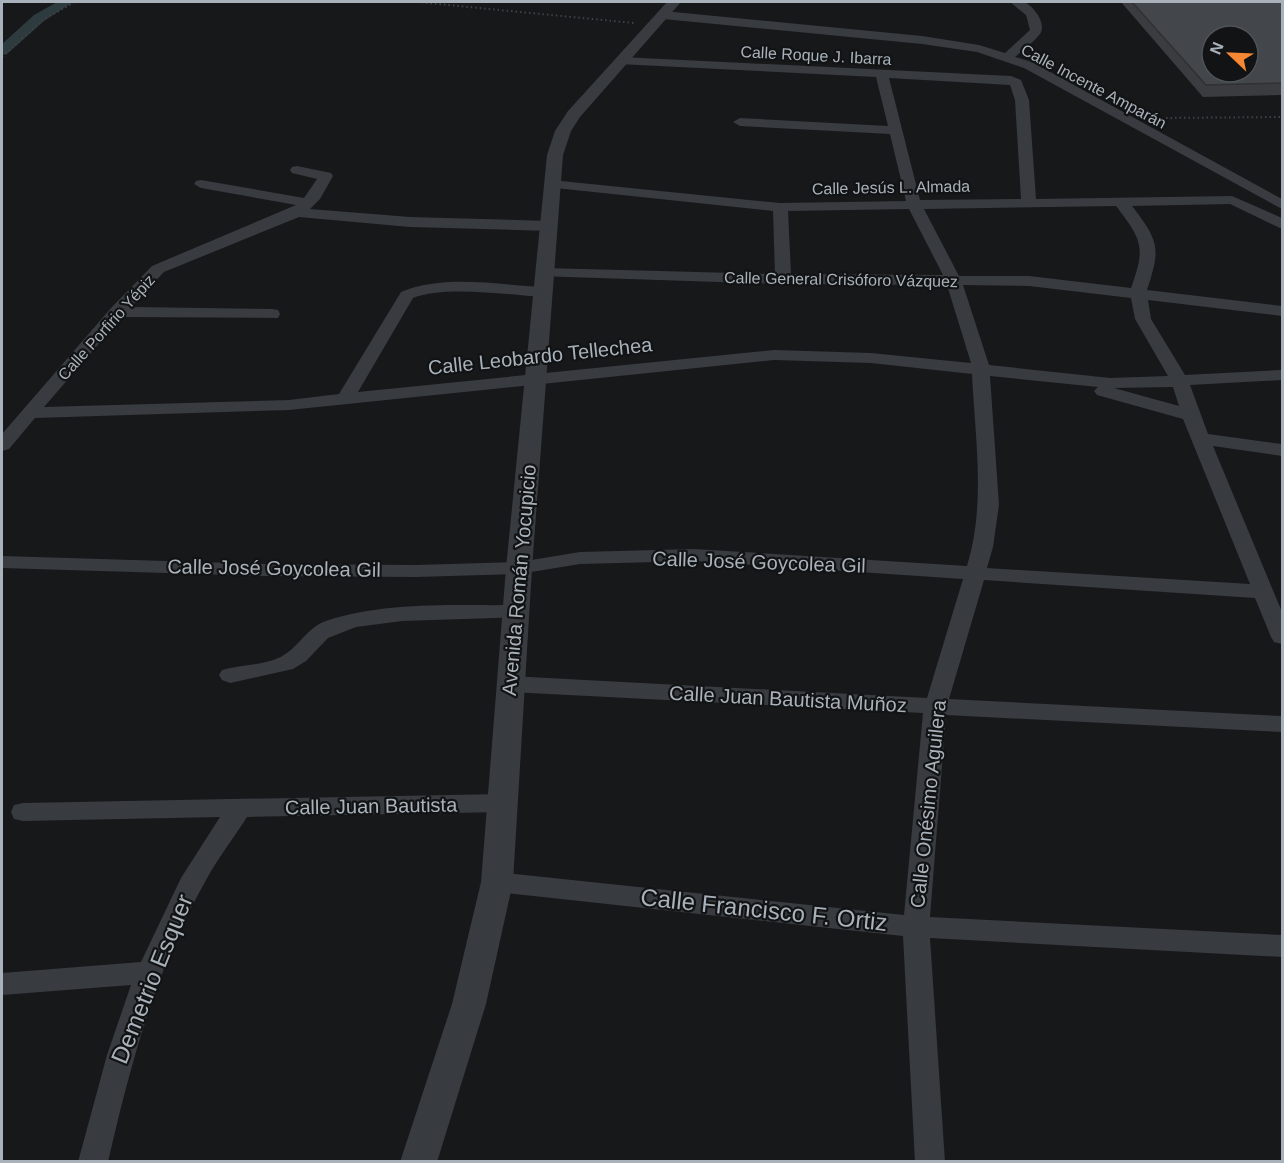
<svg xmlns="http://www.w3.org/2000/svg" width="1284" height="1163" font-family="Helvetica,sans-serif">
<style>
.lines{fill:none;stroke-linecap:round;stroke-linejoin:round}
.canal{fill:#2d3a3e;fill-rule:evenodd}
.path{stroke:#3e4246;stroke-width:2;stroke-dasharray:1.5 3;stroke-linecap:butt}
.minor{fill:#383b3f;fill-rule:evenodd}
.tertiary{fill:#383b3f;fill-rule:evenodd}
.wall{fill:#3a3c40}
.building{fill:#43464a;stroke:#2f3134;stroke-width:1.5;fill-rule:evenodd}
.labels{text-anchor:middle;stroke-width:4.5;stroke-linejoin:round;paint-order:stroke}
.far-street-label{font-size:16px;fill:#a9b2ba;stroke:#121315}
.street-label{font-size:20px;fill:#a9b2ba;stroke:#121315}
.near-street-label{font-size:24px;fill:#a9b2ba;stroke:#121315}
</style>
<rect width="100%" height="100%" fill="#17181a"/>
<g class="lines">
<path class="canal" d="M57,2H73L44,21L7,54L2,55V44L34,15Z"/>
<path class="path" d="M417,2L634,23
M2,57L44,19L75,2
M1157,118L1282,117"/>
<path class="minor" d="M1010,2C1014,2 1020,1 1024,2C1034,6 1047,24 1040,34C1034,42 1023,50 1015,57L1032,62L1282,199V209L1024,68L977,52L922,44L663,19L657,15L663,11L922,36L979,45L1005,53L1030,30L1026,15Z
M622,57L1011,76L1021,80L1029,100L1036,199L1232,196L1282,218V229L1230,204L1132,206C1159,241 1161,248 1147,290L1282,306V316L1148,300L1151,319L1185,375L1282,370V380L1190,385L1208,434L1282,444V456L1213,446L1282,612V644L1274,642L1271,637L1255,598L984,580L949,699L1282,716V732L946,715L930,917L1282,935V957L930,938L945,1162H915L903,936L497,892L488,889L484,882L488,875L497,872L904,915L923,713L510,692L502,689L499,684L502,679L510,676L927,698L963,579L694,561L580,564L519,574L416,577L264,576L2,568V556L264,564L416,565L519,562L580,552L694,549L967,566C986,504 975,438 972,374L871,363L774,360L289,410L35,418L9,449L2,451V434L111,308L152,266L296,205L201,188L194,184L196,181L201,180L304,198L317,179L292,173L290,170L292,167L297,166L331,173L333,176L320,199L310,209L410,217L550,221L558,226L550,231L410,227L299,217L164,272L131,307L272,309L278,310L280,314L278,318L122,317L44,407L289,400L339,394L401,292C444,274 498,285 543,287L551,292L543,297C508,295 445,285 413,298L358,392L774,350L871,353L971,363L947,285L783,284L538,276L536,273L538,270L544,268L775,274L773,211L546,187L544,184L546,181L551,180L780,203L906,201L890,134L740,126L733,122L740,118L888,126L876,77L618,64L616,61ZM889,78L1010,85L1015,100L1021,199L920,200ZM1116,206C1142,240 1146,247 1131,288L1029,276H959L924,209ZM909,209L943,275L791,274L788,211ZM963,285L1029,286L1131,298L1135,319L1168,376L1110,378L989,365ZM990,376L1098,387L1094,391L1097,395L1183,419L1250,584L987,568L993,547L999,505ZM1173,387L1179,406L1114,388Z
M517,605L525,607L528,612L525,617L402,621L356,627L328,638L306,661L293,669L230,683L222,680L219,675L222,670C242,664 266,666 284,655C300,645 308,627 326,621C387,601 454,606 517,605Z
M502,794L511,797L514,803L511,809L502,812L247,817C233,839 217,859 205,882C156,968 130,1066 108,1162H78L107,1055L131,985L2,995V973L141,962L181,878L220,817L23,821L14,819L11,812L14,805L23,803Z"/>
<path class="tertiary" d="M667,2H681L580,117L571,131L563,155L532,568L513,882L486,1004L437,1162H400L452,1004L481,882L506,568L547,155L555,131L568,111Z"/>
</g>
<path class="wall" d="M1121,2H1282V95L1203,97Z"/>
<path class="building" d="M1132,2H1282V83L1206,85ZM1212,36H1248V72H1212Z"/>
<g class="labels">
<g class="far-street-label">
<text transform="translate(816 55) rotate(3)" y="6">Calle Roque J. Ibarra</text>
<text transform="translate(1094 86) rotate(28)" y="6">Calle Incente Amparán</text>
<text transform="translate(891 187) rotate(-1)" y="6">Calle Jesús L. Almada</text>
<text transform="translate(841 279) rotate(1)" y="6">Calle General Crisóforo Vázquez</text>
<text transform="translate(106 327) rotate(-48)" y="6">Calle Porfirio Yépiz</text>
</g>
<g class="street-label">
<text transform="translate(540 356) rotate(-6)" y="7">Calle Leobardo Tellechea</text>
<text transform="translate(759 562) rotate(2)" y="7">Calle José Goycolea Gil</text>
<text transform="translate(274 568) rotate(1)" y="7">Calle José Goycolea Gil</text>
<text transform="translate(519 580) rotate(-85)" y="7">Avenida Román Yocupicio</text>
<text transform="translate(788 699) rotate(3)" y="7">Calle Juan Bautista Muñoz</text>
<text transform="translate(928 804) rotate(-84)" y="7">Calle Onésimo Aguilera</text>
<text transform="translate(371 806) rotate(-1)" y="7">Calle Juan Bautista</text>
</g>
<g class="near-street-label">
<text transform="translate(764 910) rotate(6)" y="8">Calle Francisco F. Ortiz</text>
<text transform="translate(152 979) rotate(-68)" y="8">Demetrio Esquer</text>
</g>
</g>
<rect width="1284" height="1163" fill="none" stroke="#a9b2ba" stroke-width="6"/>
<g transform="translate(1230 54) rotate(293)"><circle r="28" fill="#121315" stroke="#4e5357" stroke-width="1.5"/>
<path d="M0-4.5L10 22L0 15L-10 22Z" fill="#f68833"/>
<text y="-9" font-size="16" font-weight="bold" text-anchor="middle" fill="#a9b2ba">N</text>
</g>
</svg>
